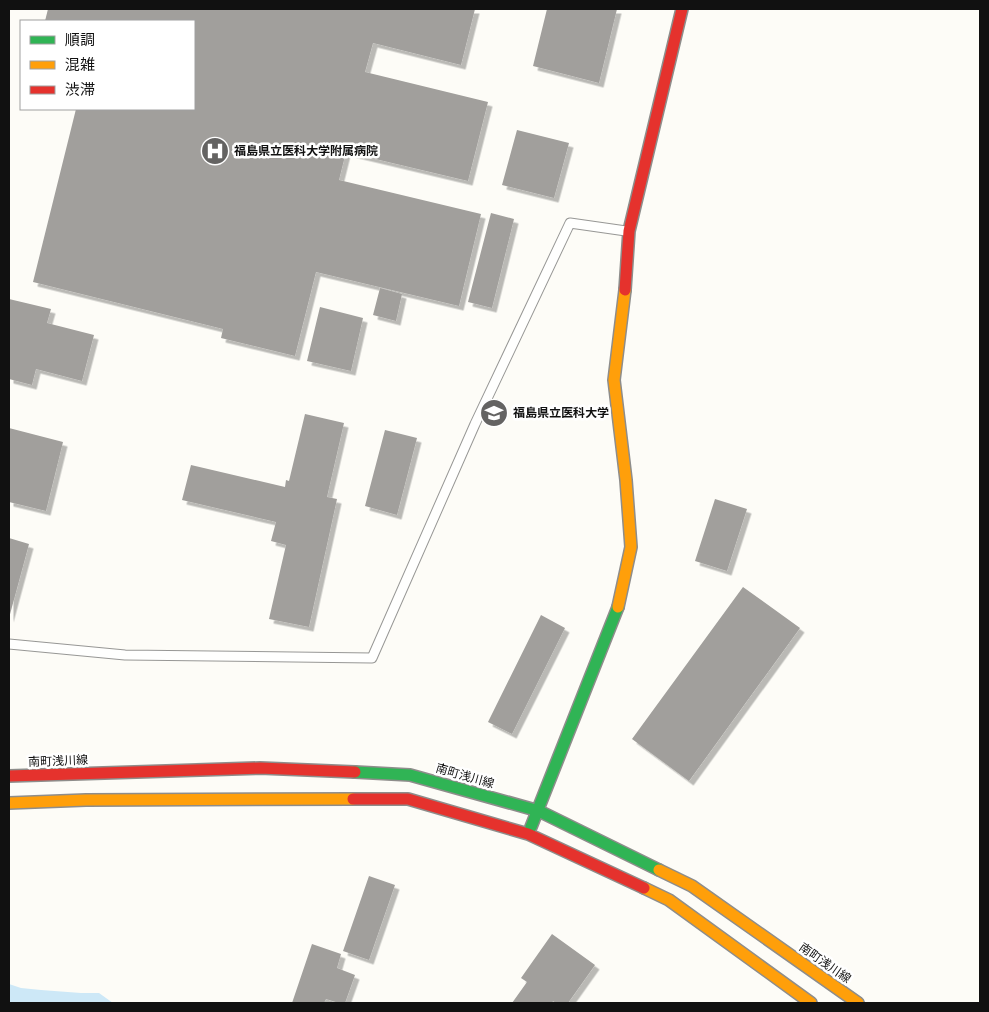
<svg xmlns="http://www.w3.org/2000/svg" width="989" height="1012" font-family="Literata,'Noto Sans JP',serif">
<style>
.water{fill:#cde8f7}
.building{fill:#a19f9c;filter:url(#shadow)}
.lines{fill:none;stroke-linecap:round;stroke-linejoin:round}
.lane-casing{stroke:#979795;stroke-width:11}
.fast-casing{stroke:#8e8d8b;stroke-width:14}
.slow-casing{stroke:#8e8d8b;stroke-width:14}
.jam-casing{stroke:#8e8d8b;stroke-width:14}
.lane{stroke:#fffffe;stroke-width:9}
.fast{stroke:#30b455;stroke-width:11}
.slow{stroke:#ff9f0a;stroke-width:11}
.jam{stroke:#e5322d;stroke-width:11}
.labels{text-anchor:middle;stroke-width:5;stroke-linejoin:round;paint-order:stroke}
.poi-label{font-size:12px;font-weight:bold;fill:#111;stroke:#fff;text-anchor:start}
.street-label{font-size:12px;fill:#111;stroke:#fff}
</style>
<defs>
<filter id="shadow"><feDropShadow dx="4.5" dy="4.5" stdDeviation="0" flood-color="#0004"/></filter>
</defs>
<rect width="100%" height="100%" fill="#fdfcf7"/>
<path class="water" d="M9,984L21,988L41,990L81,993H99L113,1003H9Z"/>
<path class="building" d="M48,9H475L461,65L373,43L365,72L488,102L468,181L346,152L339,180L481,214L459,306L316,272L295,356L221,338L223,329L33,282L76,109H194V21H45Z
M547,9H617L599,83L533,66Z
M517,130L569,143L554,198L502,185Z
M491,213L514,219L492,308L468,302Z
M380,288L402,294L396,321L373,315Z
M9,299L51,309L47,323L94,335L82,381L36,369L32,385L9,379Z
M320,307L363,318L351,371L307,361Z
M305,414L344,423L327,497L337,499L309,627L269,619L286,545L271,541L276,522L182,500L191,465L285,487L286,480L289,481Z
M9,428L63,442L46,511L9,502Z
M385,430L417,438L397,515L365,506Z
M715,499L747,509L727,571L695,561Z
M9,538L29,544L9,618Z
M743,587L800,628L689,781L632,739Z
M541,615L565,628L512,734L488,722Z
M369,876L395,885L369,960L343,951Z
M552,934L595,965L568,1003H556L553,1001L552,1003H512L527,982L521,978Z
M312,944L341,954L337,968L355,975L345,1003H339L326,999L324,1003H292Z"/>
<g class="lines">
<g class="lane-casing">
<path id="lane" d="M9,644L125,655L372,658L475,424L570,223L626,231"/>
</g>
<g class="fast-casing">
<path id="fast" d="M355,772L410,775L539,811L659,870
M531,827L618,607"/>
</g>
<g class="slow-casing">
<path id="slow" d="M618,607L631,547L626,480L614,380L625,290
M9,803L86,800L353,799
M659,870L692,886L858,1003
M644,888L669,900L811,1003"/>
</g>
<g class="jam-casing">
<path id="jam" d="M625,290L629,231L682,9
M9,776L260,768L355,772
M353,799H408L528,834L644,888"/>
</g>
<use href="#lane" class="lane"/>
<use href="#fast" class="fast"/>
<use href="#slow" class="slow"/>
<use href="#jam" class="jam"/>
</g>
<defs>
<g id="hospital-disc" transform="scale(1.4375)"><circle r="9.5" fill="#646362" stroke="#fff"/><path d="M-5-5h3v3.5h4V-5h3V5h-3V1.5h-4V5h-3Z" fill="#fff"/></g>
<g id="university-disc" transform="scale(1.4375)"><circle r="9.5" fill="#646362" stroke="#fff"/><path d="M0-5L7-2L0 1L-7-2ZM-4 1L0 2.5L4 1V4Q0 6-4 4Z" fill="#fff"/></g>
</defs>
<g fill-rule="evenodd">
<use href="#hospital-disc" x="215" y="151"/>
<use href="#university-disc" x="494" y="413"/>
</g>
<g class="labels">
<g class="poi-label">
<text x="234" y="155">福島県立医科大学附属病院</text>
<text x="513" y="417">福島県立医科大学</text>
</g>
<g class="street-label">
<text transform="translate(58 761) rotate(-2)" y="4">南町浅川線</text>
<text transform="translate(465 776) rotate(16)" y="4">南町浅川線</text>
<text transform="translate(825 963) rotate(35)" y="4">南町浅川線</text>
</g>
</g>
<rect width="989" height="1012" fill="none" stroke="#111111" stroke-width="20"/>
<rect x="20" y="20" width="175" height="90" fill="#ffffff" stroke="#a0a0a0"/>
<rect x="30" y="36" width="25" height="8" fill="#30b455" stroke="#a0a0a0"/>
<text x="65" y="45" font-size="15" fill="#111111">順調</text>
<rect x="30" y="61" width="25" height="8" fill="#ff9f0a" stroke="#a0a0a0"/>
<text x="65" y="70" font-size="15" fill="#111111">混雑</text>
<rect x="30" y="86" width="25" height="8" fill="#e5322d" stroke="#a0a0a0"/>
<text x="65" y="95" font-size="15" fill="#111111">渋滞</text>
</svg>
